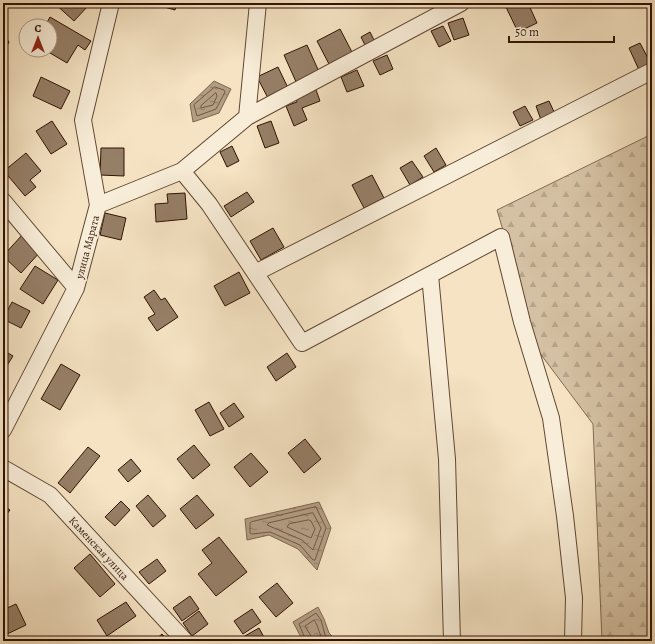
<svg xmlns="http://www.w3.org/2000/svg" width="655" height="644" font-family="Alegreya,serif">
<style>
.forest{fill:url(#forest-firs);stroke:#826a52}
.water{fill:url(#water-ripples);stroke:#7e654f}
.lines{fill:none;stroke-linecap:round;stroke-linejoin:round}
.shore{stroke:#715842;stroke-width:1}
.building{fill:#967f67;stroke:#301303}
.street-casing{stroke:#614733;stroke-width:18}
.street{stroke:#f8edd8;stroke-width:16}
.labels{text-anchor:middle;stroke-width:4;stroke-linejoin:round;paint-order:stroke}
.street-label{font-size:11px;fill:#301303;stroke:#f8edd8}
</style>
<defs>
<pattern id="forest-firs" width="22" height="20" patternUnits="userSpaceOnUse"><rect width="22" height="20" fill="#d4c0a2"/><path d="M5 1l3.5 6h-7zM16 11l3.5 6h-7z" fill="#b6a48a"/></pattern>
<pattern id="water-ripples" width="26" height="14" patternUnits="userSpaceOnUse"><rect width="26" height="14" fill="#b29c82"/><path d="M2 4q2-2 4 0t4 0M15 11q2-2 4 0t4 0" fill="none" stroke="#917e68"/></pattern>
</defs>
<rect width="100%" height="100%" fill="#f5e3c3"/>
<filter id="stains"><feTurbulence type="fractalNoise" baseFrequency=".005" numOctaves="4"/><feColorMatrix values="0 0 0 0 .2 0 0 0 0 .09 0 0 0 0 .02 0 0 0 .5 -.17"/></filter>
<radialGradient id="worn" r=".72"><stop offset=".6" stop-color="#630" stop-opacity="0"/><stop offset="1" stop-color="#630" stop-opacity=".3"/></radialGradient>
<path class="forest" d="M652,134V641H602L593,424L539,352L497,210Z"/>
<path class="water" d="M214,81L231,89L219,113L193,122L190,104Z
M319,502L331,528L317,570L298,549L269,535L247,540L245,519Z
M318,607L324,619L329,633L337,641H303L293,622Z"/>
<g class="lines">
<path class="shore" d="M215,87L224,90L225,92L216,109L197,116L194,105Z
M216,93L217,96L213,105L201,108V106Z
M316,507L326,528L315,560H313L300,545L270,532L252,534L250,533V523L251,522Z
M313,513L321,528L313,550L302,540L267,525L269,523Z
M309,520L311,521L315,529L311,538L287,527L289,524Z
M306,641L299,624L316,613L321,620L325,635L332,641
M311,641V636L305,626L314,620C319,626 318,635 325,641"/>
</g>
<path class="building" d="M54,3H85L88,6L74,21Z
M150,3H177L175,10Z
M504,3H528L537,23L518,32Z
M50,17L91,41L85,50L78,45L67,63L45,50H50V26H45Z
M463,18L469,35L454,40L448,23Z
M443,26L451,41L439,47L431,31Z
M3,29L9,43L3,46Z
M340,29L353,54L330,66L317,41Z
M370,32L376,44L367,49L361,37Z
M640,43L651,64L639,70L629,48Z
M307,45L320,74L297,84L284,55Z
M387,55L393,69L380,75L373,61Z
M278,67L289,90L269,100L257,77Z
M357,70L364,86L347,92L341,77Z
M41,77L70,91L61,109L33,96Z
M315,87L320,101L302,108L307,120L294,126L286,106L297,102L295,95Z
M549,101L555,114L541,120L536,106Z
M525,106L533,120L520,126L513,112Z
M52,121L67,144L51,154L36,131Z
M271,121L279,143L265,148L257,126Z
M232,146L239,161L227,167L220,152Z
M101,148H124V176L100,175Z
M436,148L446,165L434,172L424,156Z
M26,153L41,171L30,180L36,187L25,196L4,171Z
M412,161L423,177L410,185L400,168Z
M372,175L384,198L364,208L352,185Z
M247,192L254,202L231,217L224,206Z
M185,193L187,219L156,222L155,204L168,203L167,194Z
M105,213L126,218L121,240L100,235Z
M273,228L284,247L261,260L250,241Z
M23,234L41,251L21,273L3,256Z
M35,266L58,280L43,304L20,289Z
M239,272L250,293L225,306L214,286Z
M154,290L161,300L165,298L178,317L157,331L148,318L155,314L144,297Z
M12,302L30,311L21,328L3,319Z
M3,350L13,356L3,372Z
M287,353L296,367L276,381L267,367Z
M61,364L80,375L60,410L41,399Z
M209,402L224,429L210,436L195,410Z
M234,403L244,417L229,427L220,413Z
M305,439L321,459L304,473L288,453Z
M194,445L210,465L193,479L177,459Z
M88,447L100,456L70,493L58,483Z
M251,453L268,472L250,487L234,467Z
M131,459L141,471L128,482L118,470Z
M148,495L166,516L153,527L136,506Z
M197,495L214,515L196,529L180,509Z
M121,501L130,510L115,526L105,517Z
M3,506L10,510L3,519Z
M219,537L247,572L216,596L198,574L212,563L202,550Z
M90,554L115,584L100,597L74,568Z
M157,559L166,571L149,584L139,572Z
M277,583L293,603L276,617L259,597Z
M190,596L199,609L182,621L173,608Z
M126,602L136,616L107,636L97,620Z
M16,604L26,625L3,636V610Z
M252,609L261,622L243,634L234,621Z
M199,611L208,624L192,636L183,623Z
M259,628L266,641H236Z
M162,634L168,641H154Z"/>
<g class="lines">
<g class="street-casing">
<path id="street" d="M247,117L258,3
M182,171L209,204L302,343L501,237L522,322L551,418L565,516L574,598L573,641
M3,201L76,288
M98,205L182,171L247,117L461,3
M255,273L652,71
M430,275L447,459L452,641
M3,430L76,288L98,205L83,120L111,3
M3,468L50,495L185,641"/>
</g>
<use href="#street" class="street"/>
</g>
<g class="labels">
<g class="street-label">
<text transform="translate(87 247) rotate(-75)" y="4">улица Марата</text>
<text transform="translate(99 548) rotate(47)" y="4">Каменская улица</text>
</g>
</g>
<rect width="655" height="644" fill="none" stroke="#f5e3c3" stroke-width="16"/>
<rect x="4" y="4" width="647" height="636" fill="none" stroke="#301303" stroke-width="2"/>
<rect x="8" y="8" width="639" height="628" fill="none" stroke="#301303"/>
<g transform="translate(38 38)"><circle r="19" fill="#f8edd8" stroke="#a89683"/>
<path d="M0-3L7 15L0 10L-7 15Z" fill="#8f2418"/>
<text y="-6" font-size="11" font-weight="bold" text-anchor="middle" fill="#301303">С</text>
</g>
<path d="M509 36v6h105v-6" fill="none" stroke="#301303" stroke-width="2"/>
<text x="515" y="36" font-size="12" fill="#301303" stroke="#f8edd8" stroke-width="3" paint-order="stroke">50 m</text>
<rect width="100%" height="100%" filter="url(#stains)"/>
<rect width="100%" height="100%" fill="url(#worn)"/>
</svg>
